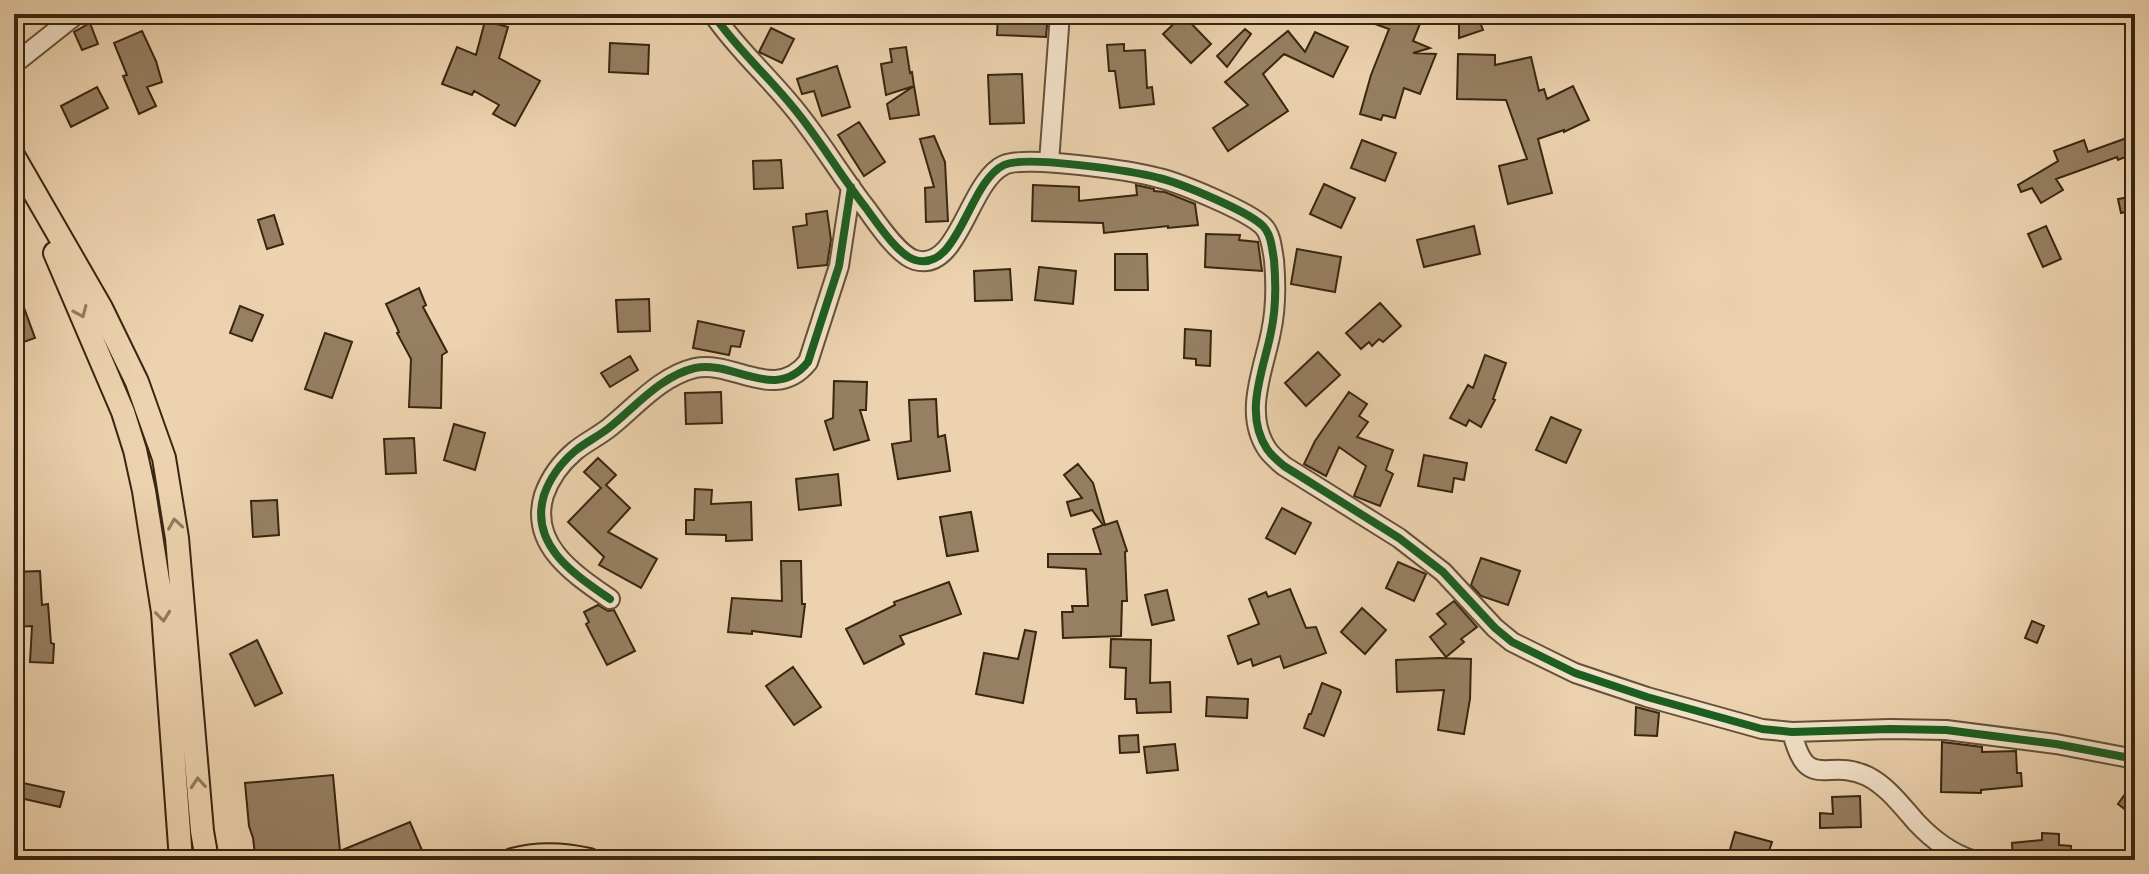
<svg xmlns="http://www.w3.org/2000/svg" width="2149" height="874" font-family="Alegreya,serif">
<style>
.building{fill:#967f62;stroke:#382610;stroke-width:2}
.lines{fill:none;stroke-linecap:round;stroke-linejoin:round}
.minor-casing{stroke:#655138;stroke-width:22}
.major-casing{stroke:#382610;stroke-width:26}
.minor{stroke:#f3e2ca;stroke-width:18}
.major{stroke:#ecd2ae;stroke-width:22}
.cycleway-casing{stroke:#f3e2ca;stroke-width:13}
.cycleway{stroke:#1b5e20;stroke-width:8}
.oneway{stroke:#927c5f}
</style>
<rect width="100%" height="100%" fill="#ecd2ae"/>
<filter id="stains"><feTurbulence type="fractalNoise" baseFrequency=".0025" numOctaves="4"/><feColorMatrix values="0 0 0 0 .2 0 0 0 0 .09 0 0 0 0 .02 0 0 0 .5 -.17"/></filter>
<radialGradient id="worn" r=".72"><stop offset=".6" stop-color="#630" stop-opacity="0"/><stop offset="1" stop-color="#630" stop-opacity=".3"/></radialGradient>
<path class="building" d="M998,14H1048L1046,37L997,35Z
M1353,14H1424L1413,41L1430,48L1413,53L1436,54L1420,94L1404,88L1395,118L1383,115L1381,120L1360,114L1371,75L1389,29L1353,16Z
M1459,14H1477L1483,30L1459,38Z
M1183,15L1211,44L1191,63L1163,34Z
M485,21L508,27L499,58L540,81L515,126L493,114L499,105L474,91L472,95L442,84L457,47L476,55Z
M90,23L98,44L82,50L74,32Z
M771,28L794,39L782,63L759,52Z
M1245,29L1251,34L1227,67L1217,56Z
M142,31L156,61L162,82L147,87L156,106L139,114L123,76L127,75L114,43Z
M1288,31L1305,52L1315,32L1348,47L1333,77L1284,54L1263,74L1288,111L1228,151L1213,128L1248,105L1225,82Z
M610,43L649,45L648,74L609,72Z
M1124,44V51L1145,50L1147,88L1152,87L1154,104L1120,108L1115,71H1109L1107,45Z
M906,47L910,73L912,72L914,86L886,95L881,64L892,62L890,49Z
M1458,54L1495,55V65L1531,57L1539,91L1544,89L1547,99L1573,86L1589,120L1564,132V130L1538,139L1552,193L1508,204L1499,166L1527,159L1506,100L1457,99Z
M837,66L850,107L822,116L814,91L802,94L797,79Z
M1022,74L1024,123L990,124L988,75Z
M914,86L919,115L890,119L887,104Z
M97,87L108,108L71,127L61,106Z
M859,122L885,162L864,176L838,135Z
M2135,135V153L2118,160L2117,157L2056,179L2063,190L2041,203L2032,188L2021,192L2018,185L2058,161L2054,151L2084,140L2088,152Z
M934,136L945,162L948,221L926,222L925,188L934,187L920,139Z
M1362,140L1396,153L1385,181L1351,168Z
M781,160L783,188L754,189L753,161Z
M1324,184L1355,198L1341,228L1310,214Z
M1033,185L1079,187V201L1137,195L1136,185L1154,189V191L1165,192L1195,204L1198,225L1168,228V226L1104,233L1103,223L1032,221Z
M2135,196V210L2121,213L2118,199Z
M827,211L831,240L827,265L798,268L793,227L807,225L806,214Z
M274,215L283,244L267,249L258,220Z
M1474,226L1480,254L1424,267L1417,240Z
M2046,226L2061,259L2043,267L2028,234Z
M1206,234L1240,235L1239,240L1258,242L1262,271L1205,267Z
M1297,249L1341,257L1335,292L1291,284Z
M1115,254H1147L1148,290H1115Z
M1039,267L1076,271L1073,304L1035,300Z
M1010,269L1012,300L975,301L974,271Z
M14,286H16L35,338L18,344L14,334Z
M419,288L426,305L423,307L447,352L442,355L441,408L409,407L411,359L397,333L399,332L386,304Z
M649,299L650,331L618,332L616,300Z
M1380,303L1401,326L1383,342L1379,339L1372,346L1369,342L1361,349L1346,333Z
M240,306L263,315L252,341L230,333Z
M698,321L744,331L740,347L731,346L729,355L693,348Z
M1185,329L1211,331L1210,366L1196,365V359L1184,358Z
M325,333L352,342L332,398L305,389Z
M1318,352L1340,375L1306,406L1285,383Z
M1485,355L1506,363L1493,399L1495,400L1481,427L1469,420L1466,426L1450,418L1468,385L1473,388Z
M630,356L638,370L610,387L601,373Z
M834,381L867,382L866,410H860L869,440L834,450L825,421L833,418Z
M721,392L722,423L686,424L685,393Z
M1349,392L1367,404L1359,416L1368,422L1357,437L1393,450L1386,470L1393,474L1380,506L1354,496L1366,466L1339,447L1326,476L1304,464L1315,441Z
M936,399L938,437L945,435L950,471L898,479L892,444L911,441L909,400Z
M1551,417L1581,430L1566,463L1536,450Z
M454,424L485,433L475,470L444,460Z
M414,438L416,473L386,474L384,439Z
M1424,455L1467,463L1464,480L1454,478L1452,492L1418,486Z
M598,458L616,475L606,485L630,508L608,532L657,559L641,588L599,565L604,557L568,522L601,488L584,472Z
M1078,464L1093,483L1105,525L1117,521L1127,551L1125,552L1127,601H1122L1121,636L1063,638L1062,612H1073L1072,606H1088L1086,569L1048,567V554H1101L1093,529L1103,525L1092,510L1071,516L1067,502L1082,498L1064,475Z
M838,474L841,505L799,510L796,479Z
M695,489L712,490L711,504L751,502L752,540L726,541V535L686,534V520H694Z
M277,500L279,535L253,537L251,501Z
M1282,508L1311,523L1295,554L1266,538Z
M971,512L978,551L947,556L940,517Z
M1481,558L1520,571L1508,605L1481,596L1471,585Z
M781,561H801L802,604H805L801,637L752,631V634L728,632L732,598L782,601Z
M1398,562L1426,574L1414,601L1386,588Z
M40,571L42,605L48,604L51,643L54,644L53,663L30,662L32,626L14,627V572Z
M949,582L961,614L900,636L904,644L864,664L846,629L895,605L894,602Z
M1290,589L1306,628L1316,627L1326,653L1284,668L1280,656L1253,666L1251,659L1238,664L1228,636L1259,624L1249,599L1266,592L1268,597Z
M1167,590L1174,620L1152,625L1145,595Z
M1454,601L1477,627L1461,639L1464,642L1446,657L1430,637L1446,624L1437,614Z
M598,605L608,611L614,610L635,651L607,665L586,624L589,622L584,612Z
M1362,608L1386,630L1365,654L1341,632Z
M2032,621L2044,626L2037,643L2025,638Z
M1025,630L1036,632L1023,703L976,694L984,653L1018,659Z
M1111,639L1151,640L1150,683L1170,682L1171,712L1137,713L1136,699H1125L1126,668L1110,667Z
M257,640L282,693L255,706L230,654Z
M1439,658L1471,659L1470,699L1464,734L1438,730L1444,690L1397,692L1396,660Z
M793,667L821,707L794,725L766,686Z
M1322,683L1340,690L1341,692L1324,736L1304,728L1309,714H1311Z
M1207,697L1248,699L1247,718L1206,716Z
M1636,707L1659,713L1657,736L1635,735Z
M1138,735L1139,752L1120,753L1119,736Z
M1942,742L1982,747V752L2016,751L2017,773H2021L2022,786L1981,790V793L1941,792Z
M1175,744L1178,770L1147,773L1144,747Z
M333,775L340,851L410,822L424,855L412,860H263L260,852L255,854L253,838L249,826L245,783Z
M2135,780V817L2118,804Z
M23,783L64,792L60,807L20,798Z
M1860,796L1861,827L1820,828V813L1833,814L1832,797Z
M1735,832L1772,842L1766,860H1727Z
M2042,833L2059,834V845L2071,846V860H2013L2012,843L2042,840Z"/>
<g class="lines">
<g class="minor-casing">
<path id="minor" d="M713,14C736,48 766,74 792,106C819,138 840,175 866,208C877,223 898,255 915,260C959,273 968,182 1004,165C1024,155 1134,171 1159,178C1180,183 1248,211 1263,226C1271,234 1272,248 1274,260C1276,283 1276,309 1271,332C1264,369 1243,413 1267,449C1271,455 1278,461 1284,466L1399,538L1443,572L1495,628L1512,642L1575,673L1647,697L1762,729L1792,732L1890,729L1946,730L2056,744L2135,759
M14,64L77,14
M1049,162L1060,14
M610,599C574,574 529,545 544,495C550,478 562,462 575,451C586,442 599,436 610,427C636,406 661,376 695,368C734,360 775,403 808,362L839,266L851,187
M1792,732C1807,794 1827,757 1867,776C1887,786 1901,805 1916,822C1932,839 1950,853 1972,860"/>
</g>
<g class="major-casing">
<path id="major" d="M14,157L101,308L137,382L164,458L177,538L202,831L207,860
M55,253L123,412L135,450L144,491L163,612L181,860
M512,860C538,853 563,854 589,860"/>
</g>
<use href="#minor" class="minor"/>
<use href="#major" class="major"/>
<g class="cycleway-casing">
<path id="cycleway" d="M713,14C736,48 766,74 792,106C819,138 840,175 866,208C877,223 898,255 915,260C959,273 968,182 1004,165C1024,155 1134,171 1159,178C1180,183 1248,211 1263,226C1271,234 1272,248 1274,260C1276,283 1276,309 1271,332C1264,369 1243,413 1267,449C1271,455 1278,461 1284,466L1399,538L1443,572L1495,628L1512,642L1575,673L1647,697L1762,729L1792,732L1890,729L1946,730L2056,744L2135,759
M610,599C574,574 529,545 544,495C550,478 562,462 575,451C586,442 599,436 610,427C636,406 661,376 695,368C734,360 775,403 808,362L839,266L851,187"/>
</g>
<use href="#cycleway" class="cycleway"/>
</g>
<defs><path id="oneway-chevron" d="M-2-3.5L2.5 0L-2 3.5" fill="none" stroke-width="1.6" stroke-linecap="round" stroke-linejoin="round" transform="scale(2)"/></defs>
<g class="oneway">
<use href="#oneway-chevron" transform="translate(81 312) rotate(67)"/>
<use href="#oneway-chevron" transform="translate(175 524) rotate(-99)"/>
<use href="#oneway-chevron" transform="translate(163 616) rotate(84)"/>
<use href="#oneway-chevron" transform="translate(198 783) rotate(-95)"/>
</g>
<rect width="2149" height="874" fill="none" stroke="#ecd2ae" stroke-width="48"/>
<rect x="16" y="16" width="2117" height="842" fill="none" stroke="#382610" stroke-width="4"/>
<rect x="24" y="24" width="2101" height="826" fill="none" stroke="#382610" stroke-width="2"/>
<rect width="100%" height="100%" filter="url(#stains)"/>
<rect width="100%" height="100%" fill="url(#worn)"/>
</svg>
